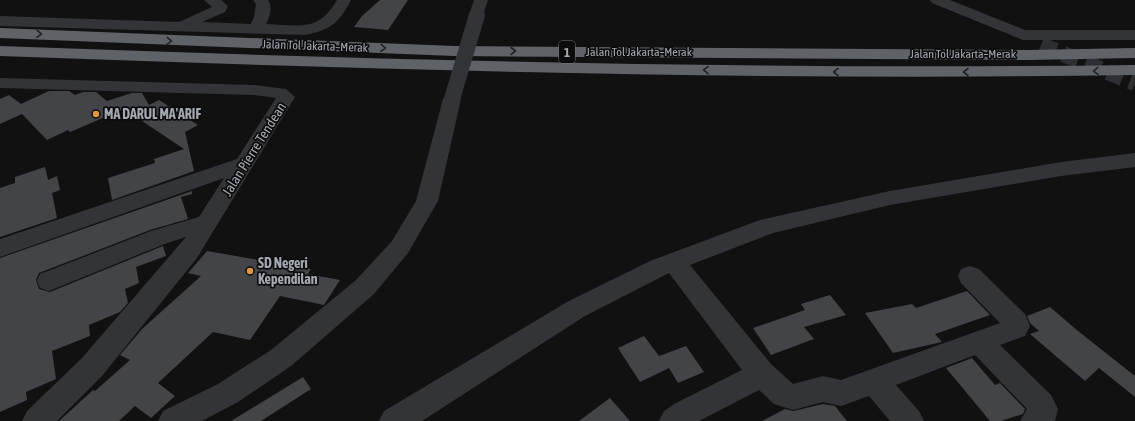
<svg xmlns="http://www.w3.org/2000/svg" width="1135" height="421" font-family="'Asap Condensed',sans-serif">
<style>
.building{fill:#434447}
.lines{fill:none;stroke-linecap:round;stroke-linejoin:round}
.minor-tunnel{stroke:#2e2f32;stroke-width:16;stroke-dasharray:16 8;stroke-linecap:butt}
.minor{fill:#333437;fill-rule:evenodd}
.highway{fill:#5f6267;fill-rule:evenodd}
.minor-bridge{stroke:#333437;stroke-width:16}
.oneway{stroke:#212224}
.poi-dot{fill:#db9840;stroke:#0c0c0d;stroke-width:1.5}
.labels{text-anchor:middle;stroke-width:3.5;stroke-linejoin:round;paint-order:stroke}
.far-street-label{font-size:12px;fill:#a4a9b1;stroke:#0c0c0d}
.shield{fill:#0c0c0d;stroke:#767a80;stroke-width:1}
.shield-label{font-size:13px;font-weight:bold;fill:#a4a9b1}
.poi-label{font-size:14px;font-weight:bold;fill:#a4a9b1;stroke:#0c0c0d;text-anchor:start}
.street-label{font-size:14px;fill:#a4a9b1;stroke:#0c0c0d}
</style>
<rect width="100%" height="100%" fill="#111112"/>
<path class="building" d="M380,0H408L388,30L354,27L362,16Z
M49,91H69L75,95L83,92H96L107,101L132,93H142L149,105L159,100L198,125L185,132L194,171L112,200L108,178L155,163L154,159L184,149L124,109L70,132L68,130L47,140L22,114L0,124V99L9,95L21,104Z
M45,167L48,180L57,176L60,190L52,193L57,218L0,237V188L15,183V177Z
M192,191V194L181,197L188,219L150,230L39,273L36,280L39,289L50,292L163,246L166,256L136,267L139,283L125,289L128,303L120,312L89,325L90,336L52,351L56,379L26,392L27,400L0,412V258Z
M207,251L311,269L308,274L340,280L324,305L280,296L250,340L213,332L158,383L175,396L151,418L135,406L119,421H59L93,390L95,391L130,360L120,355L142,329L201,276L188,273Z
M967,291L990,315L935,334L942,342L893,353L865,313L912,304L916,308Z
M830,295L846,315L804,327L814,339L771,355L753,328L805,310L801,304Z
M1050,307L1078,331L1135,376V397L1099,368L1085,381L1030,334L1039,331L1030,323L1027,316Z
M644,336L659,356L686,346L704,372L678,383L669,368L640,382L618,348Z
M972,358L995,385L1000,383L1025,409L1023,414L1001,421H990L946,368Z
M303,377L311,389L261,421H231Z
M610,398L630,421H579Z
M823,404L835,406L847,421H762L785,409L793,411Z"/>
<g class="lines">
<path class="minor-tunnel" d="M1041,45L1135,83"/>
<path class="minor" d="M204,0H221L228,6L225,12L202,22L251,24L254,17L256,4L253,0H268C273,7 270,17 266,24C299,25 318,33 337,0H351C339,23 331,30 305,35L0,26V16L179,22L212,7Z
M474,0H488L482,18H472L469,15Z
M930,0H950L1025,30H1135V40H1023L932,3Z
M0,78L254,85L286,89L295,97L197,258L102,376L57,421H22L27,411L82,358L186,237L167,243L49,291L40,288L37,281L40,274L151,231L199,217L224,178L0,257V239L237,159L276,98L254,95L0,88Z
M452,94L458,95L461,99L438,201L408,253L374,294L291,366L238,402L202,421H158L163,411L218,384L271,350L356,280L392,241L416,201L443,99L446,95Z
M1135,153V167L1061,176L890,205L773,233L690,265L771,364L793,384L823,376L841,380L1000,323L961,283L958,276L961,269L970,266L979,269L1025,314L1030,326L1025,336L1000,345L1051,395L1058,409L1055,421H1020L1027,409L975,355L896,385L919,411L924,421H890L869,396L841,406L823,402L793,410L774,404L759,390L699,421H659L664,411L674,404L742,370L669,273L585,316L422,421H379L384,411L567,302L650,261L760,220L890,191L1061,162Z"/>
<path class="highway" d="M0,28L454,46L1029,50L1135,48V58L1029,60L454,56L0,38Z
M0,46C378,60 756,70 1135,65V75C756,81 378,70 0,56Z"/>
<path class="minor-bridge" d="M452,99L477,15"/>
</g>
<defs><path id="oneway-chevron" d="M-2-3.5L2.5 0L-2 3.5" fill="none" stroke-width="1.6" stroke-linecap="round" stroke-linejoin="round"/></defs>
<g class="oneway">
<use href="#oneway-chevron" transform="translate(39 34) rotate(3)"/>
<use href="#oneway-chevron" transform="translate(169 41) rotate(3)"/>
<use href="#oneway-chevron" transform="translate(383 48) rotate(2)"/>
<use href="#oneway-chevron" transform="translate(513 51)"/>
<use href="#oneway-chevron" transform="translate(706 70) rotate(-179)"/>
<use href="#oneway-chevron" transform="translate(1096 71) rotate(179)"/>
<use href="#oneway-chevron" transform="translate(836 72) rotate(180)"/>
<use href="#oneway-chevron" transform="translate(966 72) rotate(180)"/>
</g>
<g class="poi-dot">
<circle cx="96" cy="114" r="4"/>
<circle cx="250" cy="271" r="4"/>
</g>
<g class="labels">
<g class="far-street-label">
<text transform="translate(315 46) rotate(2)" y="4">Jalan Tol Jakarta–Merak</text>
<text x="639" y="56">Jalan Tol Jakarta–Merak</text>
<text x="963" y="58">Jalan Tol Jakarta–Merak</text>
</g>
<rect class="shield" x="559" y="41" width="16" height="22" rx="3"/>
<g class="shield-label">
<text x="567" y="57">1</text>
</g>
<g class="poi-label">
<text x="104" y="119">MA DARUL MA'ARIF</text>
<text x="258" y="268">SD Negeri<tspan x="258" dy="16">Kependilan</tspan></text>
</g>
<g class="street-label">
<text transform="translate(254 149) rotate(-58)" y="5">Jalan Pierre Tendean</text>
</g>
</g>
</svg>
